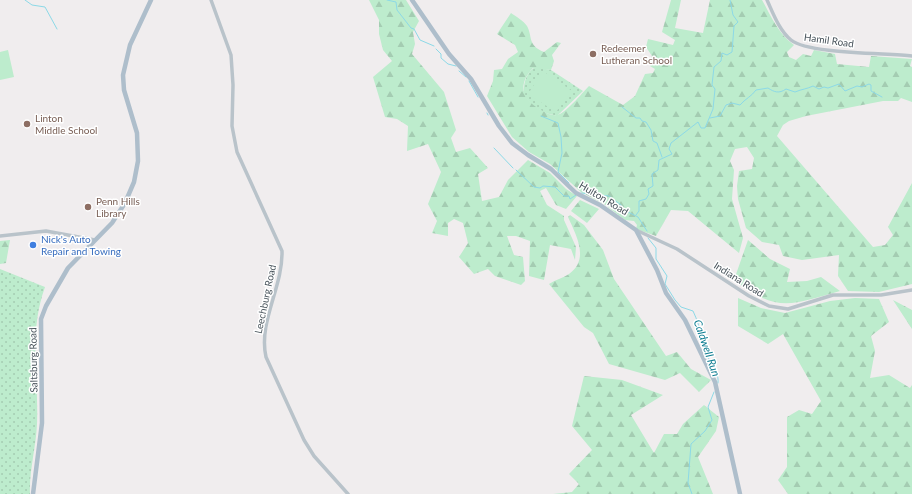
<svg xmlns="http://www.w3.org/2000/svg" width="912" height="494" font-family="Lato,sans-serif">
<style>
.grass{fill:url(#grass-dots)}
.forest{fill:url(#forest-firs)}
.park{fill:#bdeccd}
.lines{fill:none;stroke-linecap:round;stroke-linejoin:round}
.stream{stroke:#8cd9e7;stroke-width:1}
.minor{stroke:#b9c3ca;stroke-width:3.5}
.major{stroke:#aebecb;stroke-width:4.5}
.education-dot{fill:#8d6e63;stroke:#fff;stroke-width:1.5}
.shop-dot{fill:#3f7fe0;stroke:#fff;stroke-width:1.5}
.labels{text-anchor:middle;stroke-width:3;stroke-linejoin:round;paint-order:stroke}
.street-label{font-size:10px;fill:#47525a;stroke:#fff}
.education-label{font-size:10px;fill:#785e54;stroke:#fff;text-anchor:start}
.shop-label{font-size:10px;fill:#366cbe;stroke:#fff;text-anchor:start}
.water-label{font-size:11px;font-style:italic;fill:#127f93;stroke:#fff}
</style>
<defs>
<pattern id="grass-dots" width="8" height="8" patternUnits="userSpaceOnUse"><rect width="8" height="8" fill="#bdeccd"/><path d="M2 2h.1M6 6h.1" fill="none" stroke="#a4ccb2" stroke-width="1.8" stroke-linecap="round"/></pattern>
<pattern id="forest-firs" width="22" height="20" patternUnits="userSpaceOnUse"><rect width="22" height="20" fill="#bdeccd"/><path d="M5 1l3.5 6h-7zM16 11l3.5 6h-7z" fill="#a4ccb2"/></pattern>
</defs>
<rect width="100%" height="100%" fill="#f0edee"/>
<path class="grass" d="M535,67L551,70L583,91L558,115C545,116 530,105 524,95C523,84 526,73 535,67Z
M0,269L45,287C28,334 39,377 37,424C36,447 29,471 30,494H0Z"/>
<path class="forest" d="M369,0H406L419,21L413,32L415,44L412,54L444,92L456,130L451,138L456,152L470,148L488,168L478,174L482,201L499,197L508,180L528,160L550,173L566,189L577,196L566,209L556,205L546,188L540,191L547,205L564,216V220L576,247L575,260L571,249L550,245L544,280L529,276L530,241L516,236H507L514,255L523,257L525,281L521,285L495,276L488,269L474,274L459,257L468,243L463,223L454,219L448,223V236L432,233L437,221L428,204L441,172L428,144L407,151L408,126L397,119L385,117L373,77L392,61L383,50L379,34V20Z
M671,0H681L675,28L703,33L710,0H762C771,16 779,35 794,45L787,52L789,57L796,60L803,54L811,56L814,50L835,54L837,64L869,67L871,56L912,59L910,66L912,67V102L901,98L898,101H883L806,116L789,121L783,125L777,136L873,247L885,245L893,235L888,227L912,183V284L879,292L848,291L838,276L839,255L802,260L783,256L779,245L762,242L746,228L738,199L737,186L739,171L752,169L754,158L747,147L735,149L730,161L734,170L732,199L743,238L739,253L688,211L671,210L656,236L636,229L637,225L634,221L625,220L604,204L581,192L550,164L529,152L512,137L487,96L493,81L494,70L502,69L508,59L518,52L515,45L497,34L511,13C515,16 524,21 527,26C533,37 527,45 544,52L557,42L561,43L552,55L554,61L551,70L533,68C518,84 521,98 539,109C544,112 551,116 557,115C565,114 582,93 589,86L623,105L635,96L645,74L653,73L655,69L650,66L652,56L646,47L648,39L673,45L675,40L662,32Z
M580,200L599,209L587,223L571,211Z
M570,215L584,225L603,250L614,279L666,356L677,352L691,369L711,380L699,392L680,373L665,380L609,364L593,333L584,327L549,284C555,280 563,278 569,274C590,259 576,235 568,217Z
M10,240L6,263L0,264V241Z
M748,240L770,259L790,269L787,282L807,281L821,277L840,291C791,305 777,313 734,280Z
M738,298L761,308L785,313L830,301L855,298L879,299L889,322L871,336L875,351L870,378L889,375L910,388L912,385V494H788L778,480L787,467V417L799,410L812,414L821,401L783,334L768,344L738,326Z
M893,300L912,310V329Z
M584,376L622,380L663,395L631,415L654,453L664,434H677L683,424L704,405L719,417L716,431L698,457L713,494H553L572,492L579,484L569,474L592,450L572,426Z"/>
<path class="park" d="M8,50L14,77L0,80V52Z
M543,71L572,91L556,112L528,94Z"/>
<g class="lines">
<path class="stream" d="M25,0L32,5L45,7L57,29
M387,0L396,2L397,10L411,28L414,29L420,40L434,46
M436,49L441,54V58L448,64L456,66
M459,71L466,77
M469,81L478,97
M622,107L636,118H640L642,121L646,122L651,130L653,141L657,143L662,157
M487,113L488,115
M541,116L558,123L561,137L562,153L558,172L569,183
M710,118L720,116L726,105L732,103L740,105C745,99 752,96 756,90L768,88C774,92 779,94 786,89L795,92C802,89 807,89 813,86L819,89L824,87L828,88L839,84L845,91L857,86L862,87L869,84L871,85V91L882,97
M494,148L513,168
M516,170L534,187L540,188L543,186L555,187L564,196H569L570,199L576,195
M581,193L609,196L621,205L624,210L638,217L647,231
M636,215L639,211V201L646,199L649,194L648,189L653,186L652,174L658,170L659,160L672,154L669,149L671,143L698,122L701,128H705L713,109L715,89L712,85L714,67L721,61L722,53L727,55L732,52L734,26L738,22L733,15L730,0
M648,238L656,248V259L667,276L665,284L675,300L681,307L693,311C701,327 703,347 711,364C715,371 719,375 718,383
M692,494L688,483L691,444L705,431L712,420L708,407L714,392"/>
<path class="minor" d="M211,0L231,55L233,85L232,126L237,152L282,251C283,287 258,322 266,357L304,440L314,456L348,494
M767,0C773,13 779,30 791,40C808,54 887,53 912,56
M636,230L677,249L749,296L769,306L788,309L833,295H881L912,290
M0,236L46,231L95,240"/>
<path class="major" d="M412,0L449,54L471,79L499,126L512,143L528,155L551,169L576,193L600,205L636,230L657,270L666,293L685,320L715,382L740,494
M33,494L42,423L41,319L46,306L68,268L112,223L125,203L134,182L138,161L137,133L124,90L123,75L130,45L151,0"/>
</g>
<g class="education-dot">
<circle cx="593" cy="54" r="4"/>
<circle cx="27" cy="124" r="4"/>
<circle cx="88" cy="207" r="4"/>
</g>
<circle class="shop-dot" cx="33" cy="245" r="4"/>
<g class="labels">
<g class="street-label">
<text transform="translate(829 40) rotate(8)" y="4">Hamil Road</text>
<text transform="translate(604 198) rotate(31)" y="4">Hulton Road</text>
<text transform="translate(739 279) rotate(32)" y="4">Indiana Road</text>
<text transform="translate(265 299) rotate(-78)" y="4">Leechburg Road</text>
<text transform="translate(33 360) rotate(-91)" y="4">Saltsburg Road</text>
</g>
<g class="education-label">
<text x="601" y="52">Redeemer<tspan x="601" dy="12">Lutheran School</tspan></text>
<text x="35" y="122">Linton<tspan x="35" dy="12">Middle School</tspan></text>
<text x="96" y="205">Penn Hills<tspan x="96" dy="12">Library</tspan></text>
</g>
<g class="shop-label">
<text x="41" y="243">Nick's Auto<tspan x="41" dy="12">Repair and Towing</tspan></text>
</g>
<g class="water-label">
<text transform="translate(707 348) rotate(71)" y="4">Caldwell Run</text>
</g>
</g>
</svg>
